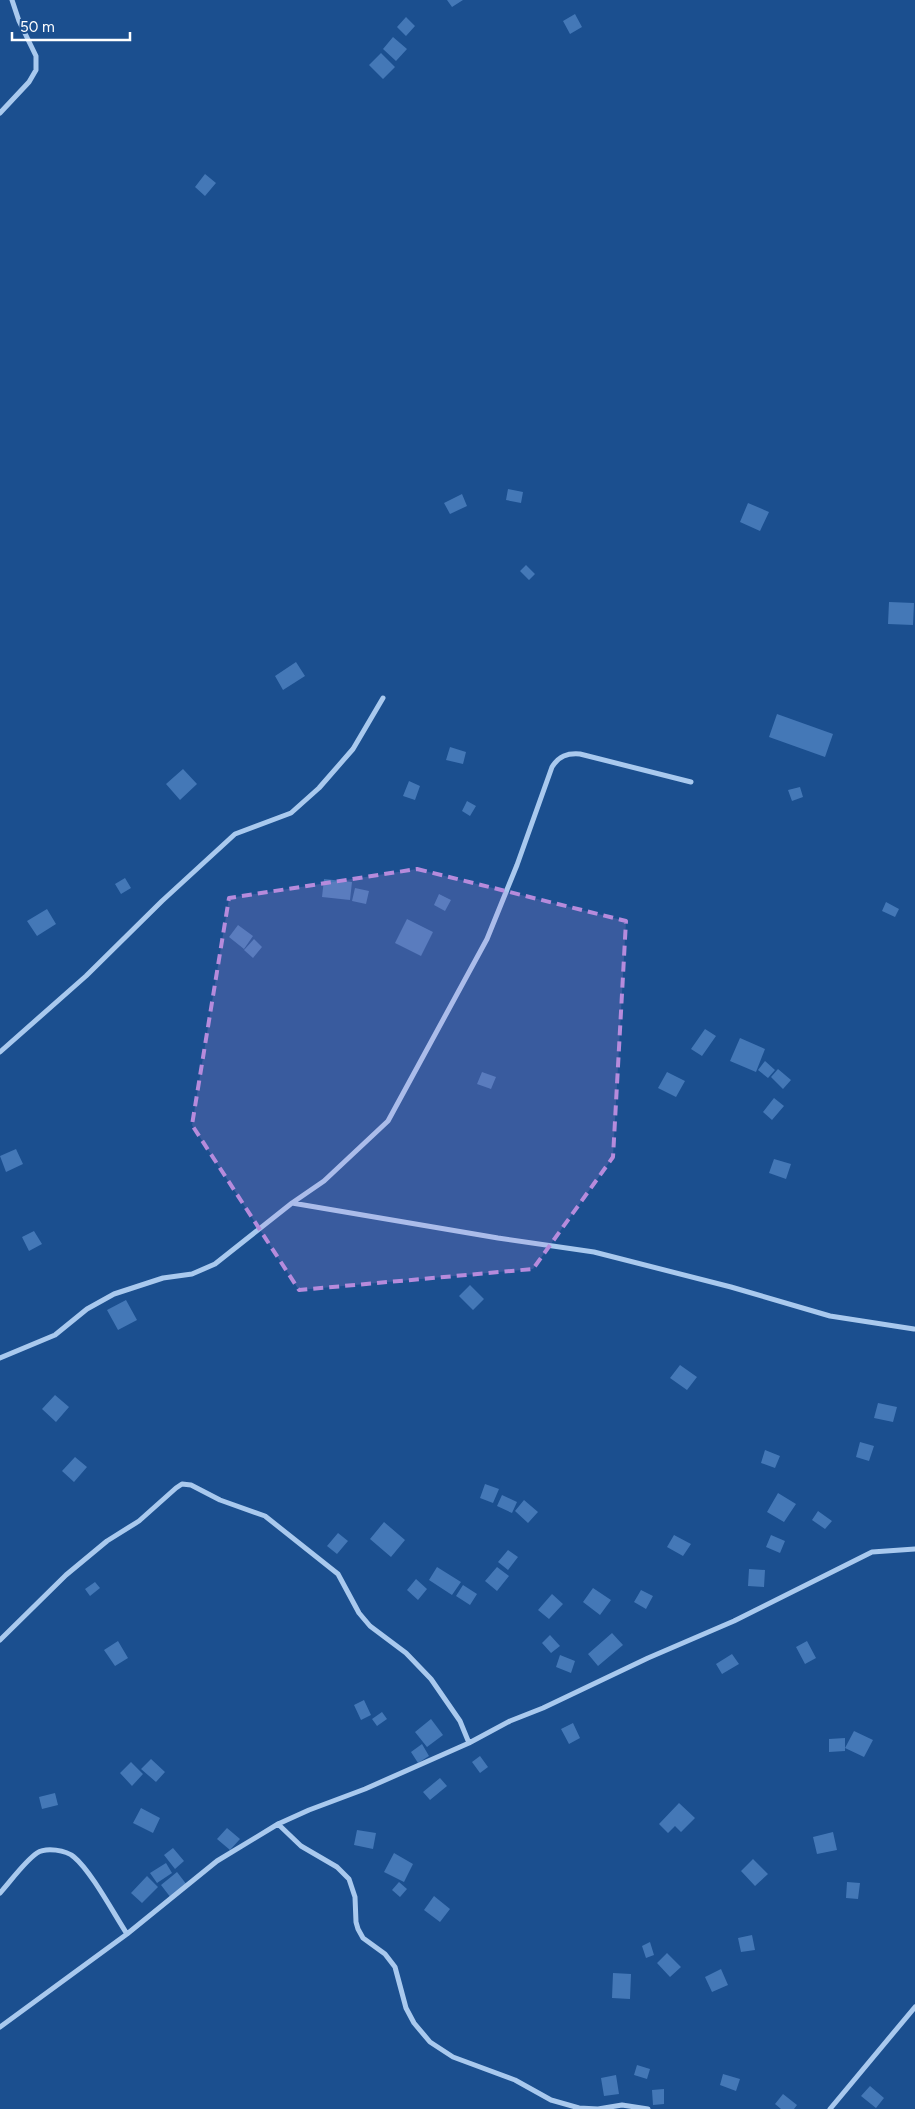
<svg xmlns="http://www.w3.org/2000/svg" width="915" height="2109" font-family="Figtree,sans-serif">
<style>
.building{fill:#4478b7}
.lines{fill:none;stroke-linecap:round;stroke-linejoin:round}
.street{stroke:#a9c9ee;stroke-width:5}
.marked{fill:#b68bdc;fill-opacity:0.2;stroke:#b68bdc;stroke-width:4;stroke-dasharray:10 6;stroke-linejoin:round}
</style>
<rect width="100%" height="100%" fill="#1b4f8f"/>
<path class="building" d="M447,0H463L452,7Z
M575,14L582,27L570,34L563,21Z
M406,17L415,26L406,36L397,27Z
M393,37L407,49L396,61L383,49Z
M381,53L395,67L383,79L369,65Z
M205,174L216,183L205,196L195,187Z
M508,489L523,492L521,503L506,500Z
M462,494L467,506L450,514L444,503Z
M748,503L769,512L760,531L740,522Z
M526,565L535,574L529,580L520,571Z
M889,602L914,603L913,625L888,624Z
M296,662L305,676L283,690L275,676Z
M777,714L833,734L825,757L769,737Z
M450,747L466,752L463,764L446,760Z
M183,769L197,784L180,800L166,784Z
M409,781L420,786L415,800L403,796Z
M800,787L803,797L792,801L788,790Z
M467,801L476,806L470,816L462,811Z
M125,878L131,888L121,894L115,884Z
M324,879L352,882L350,900L322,897Z
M355,888L369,891L366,904L352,901Z
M439,894L451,900L445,911L434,905Z
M886,902L899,909L895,917L882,911Z
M47,909L56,924L37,936L27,921Z
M407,919L433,932L421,956L395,943Z
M238,925L253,936L244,949L229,937Z
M254,939L262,947L253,958L244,950Z
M705,1029L716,1036L702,1056L691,1049Z
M740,1038L765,1049L756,1072L730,1061Z
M765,1061L775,1070L768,1078L758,1070Z
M778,1069L791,1080L783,1089L771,1077Z
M482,1072L496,1077L491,1089L477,1084Z
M667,1072L685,1081L676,1097L658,1088Z
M774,1098L784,1106L772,1120L763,1112Z
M16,1149L23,1164L6,1172L0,1156Z
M774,1159L791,1164L786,1179L769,1173Z
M34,1231L42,1244L29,1251L22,1237Z
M470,1285L484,1299L473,1310L459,1296Z
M126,1300L137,1320L118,1330L107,1310Z
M680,1365L697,1377L687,1390L670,1378Z
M55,1395L69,1407L56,1422L42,1409Z
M878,1403L897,1407L893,1422L874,1418Z
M860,1442L874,1446L869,1461L856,1457Z
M765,1450L780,1456L775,1468L761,1463Z
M75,1457L87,1467L74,1482L62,1471Z
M485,1484L499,1489L493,1503L480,1498Z
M778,1493L796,1504L784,1522L767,1512Z
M502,1495L517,1502L512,1513L497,1506Z
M524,1500L538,1512L528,1523L515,1511Z
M818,1511L832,1521L825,1529L812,1520Z
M384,1522L405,1540L391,1557L370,1539Z
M338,1533L348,1541L337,1554L327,1546Z
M674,1535L691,1544L683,1556L667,1547Z
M771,1535L785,1541L780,1553L766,1547Z
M508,1550L518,1557L508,1570L498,1562Z
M437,1567L461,1582L452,1595L429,1580Z
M497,1567L509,1576L497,1591L485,1581Z
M749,1569L765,1570L764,1587L748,1586Z
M416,1579L427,1589L418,1600L407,1590Z
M95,1582L100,1588L90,1596L85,1589Z
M463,1585L477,1594L470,1605L456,1596Z
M593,1588L611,1600L600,1615L583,1602Z
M641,1590L653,1596L646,1609L634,1602Z
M552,1594L563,1604L549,1619L538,1610Z
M612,1633L623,1645L598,1666L588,1654Z
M550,1635L560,1646L551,1653L542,1643Z
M118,1641L128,1658L115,1666L104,1650Z
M807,1641L816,1658L805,1664L796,1647Z
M732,1654L739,1664L722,1674L716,1664Z
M560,1655L575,1661L571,1673L556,1667Z
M364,1700L371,1715L361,1720L354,1705Z
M382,1712L387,1719L377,1726L372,1719Z
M431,1719L443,1735L427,1747L415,1732Z
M573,1723L580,1738L569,1744L561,1729Z
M854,1731L873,1740L864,1757L845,1748Z
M845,1738V1751L829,1752V1739Z
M422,1744L429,1756L418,1763L411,1752Z
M480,1756L488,1767L480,1773L472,1762Z
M151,1759L165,1772L156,1782L141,1769Z
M131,1762L143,1774L132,1786L120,1773Z
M440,1778L447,1786L430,1800L423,1792Z
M55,1793L58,1805L42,1809L39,1797Z
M679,1803L695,1818L681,1832L675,1826L668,1833L659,1824Z
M141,1808L160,1818L153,1833L133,1823Z
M227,1828L240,1839L230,1850L217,1839Z
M357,1830L376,1833L373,1849L354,1845Z
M833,1832L837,1850L817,1854L813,1837Z
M173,1848L184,1861L175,1869L164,1855Z
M394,1853L413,1864L404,1882L384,1872Z
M753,1859L768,1874L755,1886L741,1871Z
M166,1863L172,1873L157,1883L150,1873Z
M177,1872L187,1885L171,1898L161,1885Z
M147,1876L158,1887L142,1903L131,1893Z
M399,1882L407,1889L400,1897L392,1890Z
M847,1882L860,1883L858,1899L846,1898Z
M434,1896L450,1909L440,1922L424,1910Z
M752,1935L755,1950L741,1952L738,1938Z
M650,1942L654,1955L646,1958L642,1946Z
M667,1953L681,1967L670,1977L657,1963Z
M721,1969L728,1985L712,1992L705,1977Z
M613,1973L631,1974L630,1999L612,1998Z
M637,2065L650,2069L647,2079L634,2075Z
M723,2074L740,2079L736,2091L720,2085Z
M616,2075L619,2094L604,2096L601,2078Z
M870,2086L884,2098L876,2108L861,2096Z
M664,2089V2104L653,2105L652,2090Z
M783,2094L797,2105L794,2109H781L775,2104Z"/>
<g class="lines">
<path class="street" d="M0,113L29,82L36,70V56L19,21L12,0
M0,1052L86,976L162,901L235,834L291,813L319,788L353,749L383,698
M292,1203L498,1238L594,1252L731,1287L830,1316L914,1329
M0,1358L55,1335L87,1309L114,1294L163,1278L192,1274L215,1264L292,1203L324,1181L388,1121L487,939L517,865L552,767C559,756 567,753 580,754L691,782
M0,1640L66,1575L107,1541L139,1521L176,1488L182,1484L191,1485L220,1500L265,1516L338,1574L359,1613L370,1626L406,1653L431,1679L460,1721L469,1743
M278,1824L301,1846L337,1867L349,1879L355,1897L356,1922L358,1929L363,1938L385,1954L395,1967L406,2008L414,2023L430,2042L453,2057L515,2080L551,2100L579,2108L598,2109L622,2105L648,2109
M0,1893C11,1881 24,1862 37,1853C46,1847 66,1850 74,1857C91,1871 114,1914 127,1934
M0,2027L127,1934L217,1861L278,1824L309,1810L365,1789L469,1743L510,1721L543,1708L648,1658L734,1621L872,1552L915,1549
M830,2109L915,2007"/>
</g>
<path class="marked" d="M417,869L626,921L613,1157L533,1269L299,1290L192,1125L229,898Z"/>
<path d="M12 32v8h118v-8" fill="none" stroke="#ffffff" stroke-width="2.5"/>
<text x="20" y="32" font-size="15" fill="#ffffff" stroke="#1b4f8f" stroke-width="4" paint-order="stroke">50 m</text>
</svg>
